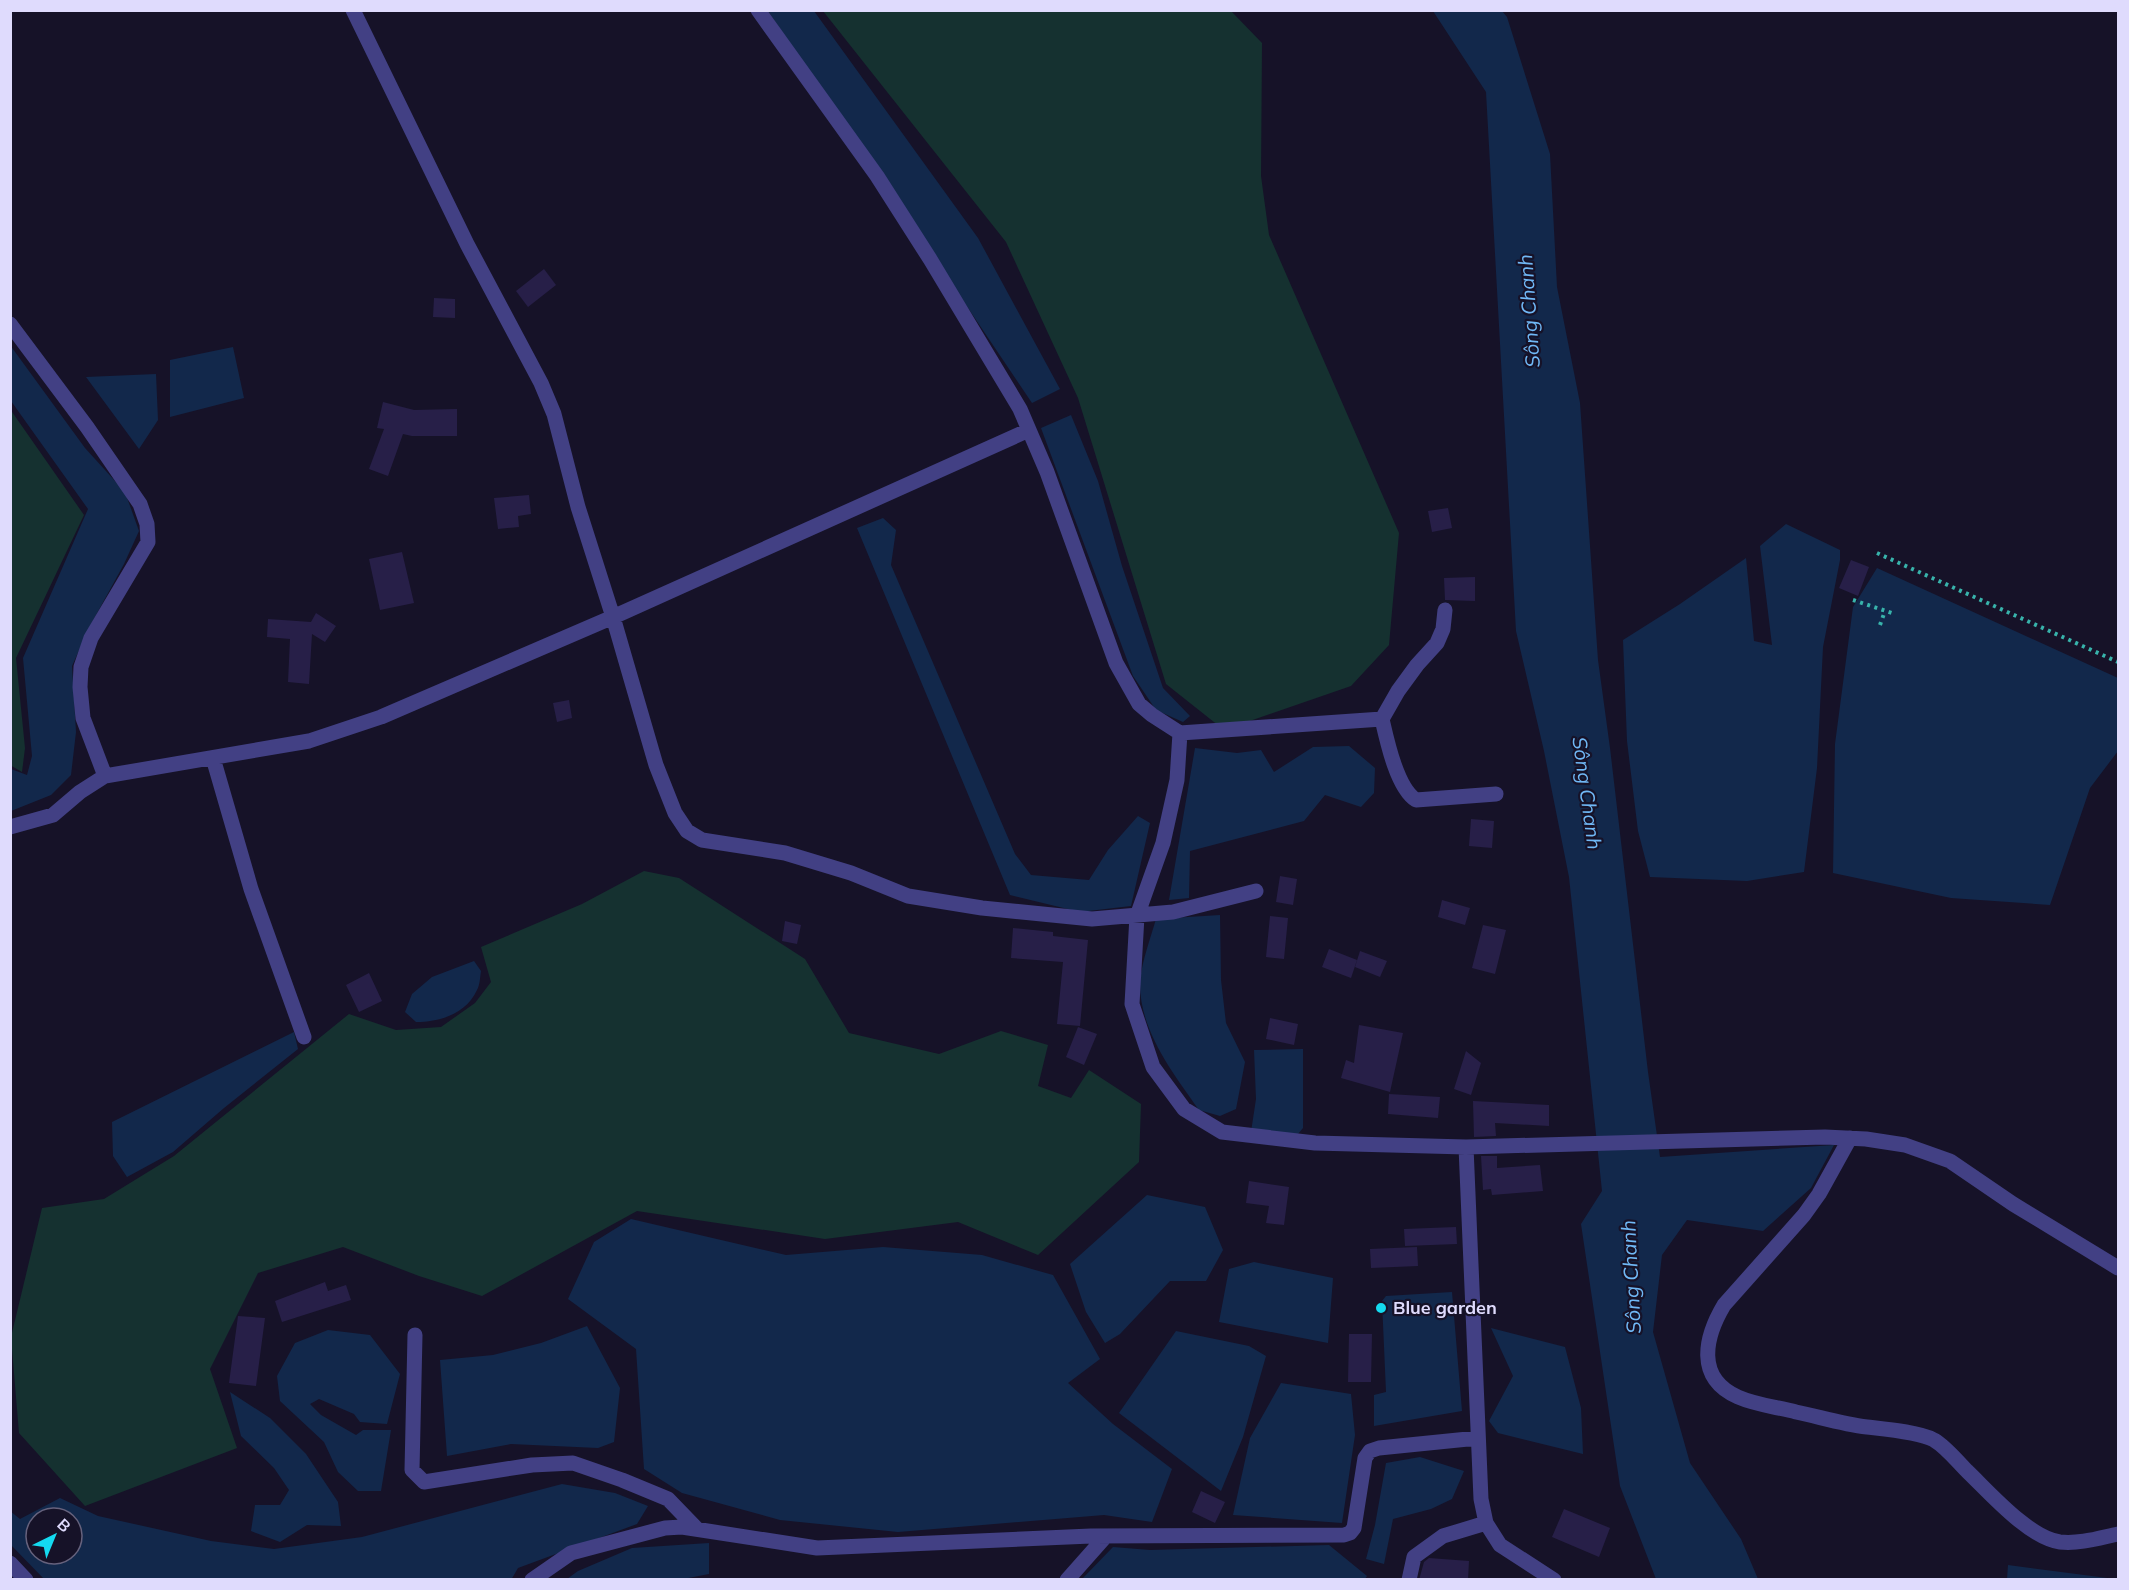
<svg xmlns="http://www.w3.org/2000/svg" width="2129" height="1590" font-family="Mulish,sans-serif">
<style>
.green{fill:#153130}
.water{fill:#12284b;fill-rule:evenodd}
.building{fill:#271f48}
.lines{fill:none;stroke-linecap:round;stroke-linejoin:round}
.path{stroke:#38b3ab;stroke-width:4;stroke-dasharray:3 4.5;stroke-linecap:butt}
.minor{stroke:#424084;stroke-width:15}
.poi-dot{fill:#14daf0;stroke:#161228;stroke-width:2}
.labels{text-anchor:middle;stroke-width:4.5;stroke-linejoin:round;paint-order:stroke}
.poi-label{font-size:18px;font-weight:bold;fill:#dfdbfd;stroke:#161228;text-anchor:start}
.water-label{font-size:20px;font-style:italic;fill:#70b8f6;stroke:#161228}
</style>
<rect width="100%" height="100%" fill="#161228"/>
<path class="green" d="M823,11H1231L1262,43L1261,176L1269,235L1399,533L1389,645L1351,686L1224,730L1166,684L1078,398L1006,242Z
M10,409L84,515L16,658L25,748L22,772L10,765Z
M644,871L679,878L805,959L849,1033L939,1054L1001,1031L1048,1045L1038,1086L1071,1098L1089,1070L1141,1104L1139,1162L1038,1255L958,1222L825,1239L637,1211L482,1296L419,1276L343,1247L258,1273L210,1369L237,1448L85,1506L19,1433L11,1337L42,1208L104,1199L174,1156L349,1014L396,1030L441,1027L475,1003L491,982L481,947L582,904Z"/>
<path class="water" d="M768,11H814L978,238L1060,389L1032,403Z
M1433,11H1502L1507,17L1550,154L1557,287L1580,403L1598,660L1610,748L1648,1072L1660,1157L1834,1145L1811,1188L1763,1231L1687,1220L1662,1255L1653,1332L1690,1463L1741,1539L1758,1579H1656L1620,1486L1581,1224L1602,1191L1569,877L1544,751L1516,631L1486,92Z
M10,345L85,448L125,492L139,531L124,564L90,626L72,666L76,732L71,775L51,795L11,811V769L27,775L32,756L23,658L88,509L11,401Z
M233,347L244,398L170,417V360Z
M156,374L158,420L139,449L86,377Z
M1071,415L1098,481L1122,566L1163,688L1190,716L1183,722L1156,710L1133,676L1041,428Z
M883,518L896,530L891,565L1015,854L1031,875L1089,880L1108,850L1138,816L1150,823L1131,906L1080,912L1010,895L857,528Z
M1786,524L1840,550V560L1823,647L1817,768L1804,872L1747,881L1650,877L1638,831L1627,741L1623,640L1680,604L1746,558L1754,641L1772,645L1760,546Z
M1877,568L2118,678V751L2090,788L2050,905L1951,898L1833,873L1835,744L1853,607Z
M1349,746L1375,768L1374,793L1361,807L1325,795L1304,821L1190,851L1189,898L1169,900L1195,748L1237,753L1261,750L1274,772L1313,747Z
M1220,915L1221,980L1226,1023L1245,1062L1236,1109L1220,1116L1199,1110C1173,1073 1139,1030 1140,982C1141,965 1151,936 1156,919Z
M474,961L481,971C480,977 480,985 477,990C466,1014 440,1022 416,1022L405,1012L412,994L432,977Z
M294,1032L298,1049L224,1108L173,1152L127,1177L113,1156L112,1122Z
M1303,1049V1128L1298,1134L1251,1132L1256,1099L1254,1050Z
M1147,1195L1205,1207L1223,1250L1206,1281H1170L1120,1334L1105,1343L1086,1312L1070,1264Z
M631,1219L786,1255L883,1247L982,1255L1053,1275L1100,1359L1068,1383L1113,1424L1172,1469L1152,1522L1104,1515L898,1532L780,1520L682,1493L644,1469L636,1349L568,1299L594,1242Z
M1254,1262L1333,1278L1328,1343L1219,1322L1229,1269Z
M1452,1292L1462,1411L1374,1426V1395L1386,1392L1382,1301L1386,1296Z
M587,1326L620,1388L614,1442L598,1448L511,1444L447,1456L440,1360L493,1355L541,1343Z
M1491,1328L1565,1347L1581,1408L1583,1454L1498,1433L1489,1421L1513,1376Z
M328,1330L370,1335L400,1374L387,1424L360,1422L354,1414L319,1399L310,1404L321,1415L356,1435L363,1430H391L381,1491H358L338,1472L324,1442L280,1401L277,1376L295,1343Z
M1176,1331L1249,1346L1266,1356L1243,1437L1221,1491L1119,1413Z
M1281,1383L1351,1394L1355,1435L1342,1523L1233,1515L1250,1438Z
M230,1392L270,1418L306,1454L338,1502L341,1526L307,1525L280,1542L251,1531L255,1505H280L289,1490L274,1468L241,1436Z
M1420,1457L1464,1471L1452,1499L1431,1509L1393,1519L1384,1564L1366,1559L1375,1525L1386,1463Z
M562,1484L615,1493L648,1506L637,1524L518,1568L511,1580L44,1579L11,1545L10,1511L20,1519L60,1498L98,1516L211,1541L274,1549L362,1537ZM36,1518H72V1554H36Z
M709,1543V1574L678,1580L567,1579L578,1571L632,1548Z
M1329,1545L1367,1576L1365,1579H1082L1113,1547L1150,1550Z
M2008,1565L2115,1579H2007Z"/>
<path class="building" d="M544,269L556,285L528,307L516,291Z
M434,298L455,299V318L433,317Z
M383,402L414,410L457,409V436H412L403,434L388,476L369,469L384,429L377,428Z
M529,495L531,514L518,516L519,527L498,529L494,498Z
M1448,508L1452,528L1432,532L1428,511Z
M402,552L414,603L380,610L369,559Z
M1851,560L1869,567L1858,596L1839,588Z
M1475,577V601L1445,600L1444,578Z
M316,613L336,626L325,642L312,634L309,684L288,682L290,639L267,637L268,619L311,622Z
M569,700L572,718L557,722L553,703Z
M1471,819L1494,821L1492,848L1469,846Z
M1280,876L1297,879L1293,905L1276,902Z
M1442,900L1470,908L1465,925L1438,917Z
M1270,916L1288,918L1284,959L1266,957Z
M785,921L801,925L797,944L782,941Z
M1483,925L1506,930L1495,974L1472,968Z
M1013,928L1053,932V936L1088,940L1080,1026L1057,1024L1063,962L1011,958Z
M1329,949L1357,960L1351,978L1322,967Z
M1360,951L1387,961L1380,977L1355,967Z
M369,973L382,1001L359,1012L346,985Z
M1270,1018L1298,1024L1294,1045L1266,1039Z
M1359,1025L1403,1033L1390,1092L1341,1078L1346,1060L1354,1063Z
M1078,1027L1097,1034L1084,1065L1066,1057Z
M1466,1051L1481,1063L1471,1095L1454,1089Z
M1389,1094L1440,1097L1438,1118L1388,1114Z
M1473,1101L1549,1105V1126L1495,1123L1496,1136L1474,1137Z
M1481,1156H1497V1168L1540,1165L1543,1191L1492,1195L1491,1189L1483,1190Z
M1249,1181L1289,1187L1284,1225L1266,1223L1269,1206L1246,1203Z
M1456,1227L1457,1244L1405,1246L1404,1229Z
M1417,1247L1418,1266L1371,1268L1370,1249Z
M325,1282L328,1291L346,1285L351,1300L282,1322L275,1301Z
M238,1316L265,1318L256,1386L229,1383Z
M1349,1334H1372L1371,1382H1348Z
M1201,1491L1225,1502L1215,1523L1192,1512Z
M1564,1509L1610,1528L1599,1557L1552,1537Z
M1429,1558L1469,1561L1468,1580H1419L1424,1562Z"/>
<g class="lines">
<path class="path" d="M1877,553L2118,662
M1853,600L1895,614
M1880,625L1885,611"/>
<path class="minor" d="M353,10L467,244L541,383L554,414L578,507L613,617L656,765L675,813L687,831L702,840L785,853L851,873L908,896L982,908L1092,919L1173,912L1256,891
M758,10L877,176L930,259L1020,409L1047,472L1116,663L1139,704L1152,715L1180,733L1382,719
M10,324L87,427L140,504L147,524L148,542L91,638L81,667L80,687L83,718L105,776
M1445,610L1443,629L1437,643L1417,665L1398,691L1382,719C1387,741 1397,788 1416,800L1496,794
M1180,733L1177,780L1163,843L1137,916L1132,1004L1153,1067L1184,1109L1222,1132L1315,1143L1466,1147L1825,1137L1866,1139L1905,1145L1950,1161L2013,1204L2118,1268
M213,758L251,889L304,1037
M10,827L53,815L80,792L105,776L309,741L381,717L613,617L1029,430
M1850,1138L1819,1194L1804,1215L1724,1305C1705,1337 1695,1378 1738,1397C1756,1405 1777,1407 1796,1412C1820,1417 1842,1424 1867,1427C1884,1429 1919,1432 1934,1440C1946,1447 1957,1461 1967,1471C1989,1492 2029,1538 2060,1542C2080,1544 2099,1538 2118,1534
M1466,1147L1481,1499L1486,1523L1500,1545L1554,1580
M415,1335L412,1470L424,1482L532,1465L573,1463L622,1480L668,1499L697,1529
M10,1563L26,1580
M532,1580L571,1553L665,1528L682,1527L817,1548L1091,1536L1344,1535L1350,1533L1354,1528L1365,1458L1370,1451L1379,1448L1478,1438
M1067,1580L1106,1536
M1409,1580L1414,1557L1443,1536L1486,1523"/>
</g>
<circle class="poi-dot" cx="1381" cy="1308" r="6"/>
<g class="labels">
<g class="poi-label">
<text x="1393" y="1314">Blue garden</text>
</g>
<g class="water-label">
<text transform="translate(1529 311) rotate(-94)" y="7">Sông Chanh</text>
<text transform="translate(1587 793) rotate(82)" y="7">Sông Chanh</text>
<text transform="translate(1631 1277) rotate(-93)" y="7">Sông Chanh</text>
</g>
</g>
<rect width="2129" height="1590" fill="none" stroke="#dfdbfd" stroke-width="24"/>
<g transform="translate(54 1536) rotate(43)"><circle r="28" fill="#161228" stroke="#66627d" stroke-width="1.5"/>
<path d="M0-4.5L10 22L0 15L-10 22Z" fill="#14daf0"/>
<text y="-9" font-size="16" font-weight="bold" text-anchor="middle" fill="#dfdbfd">B</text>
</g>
</svg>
